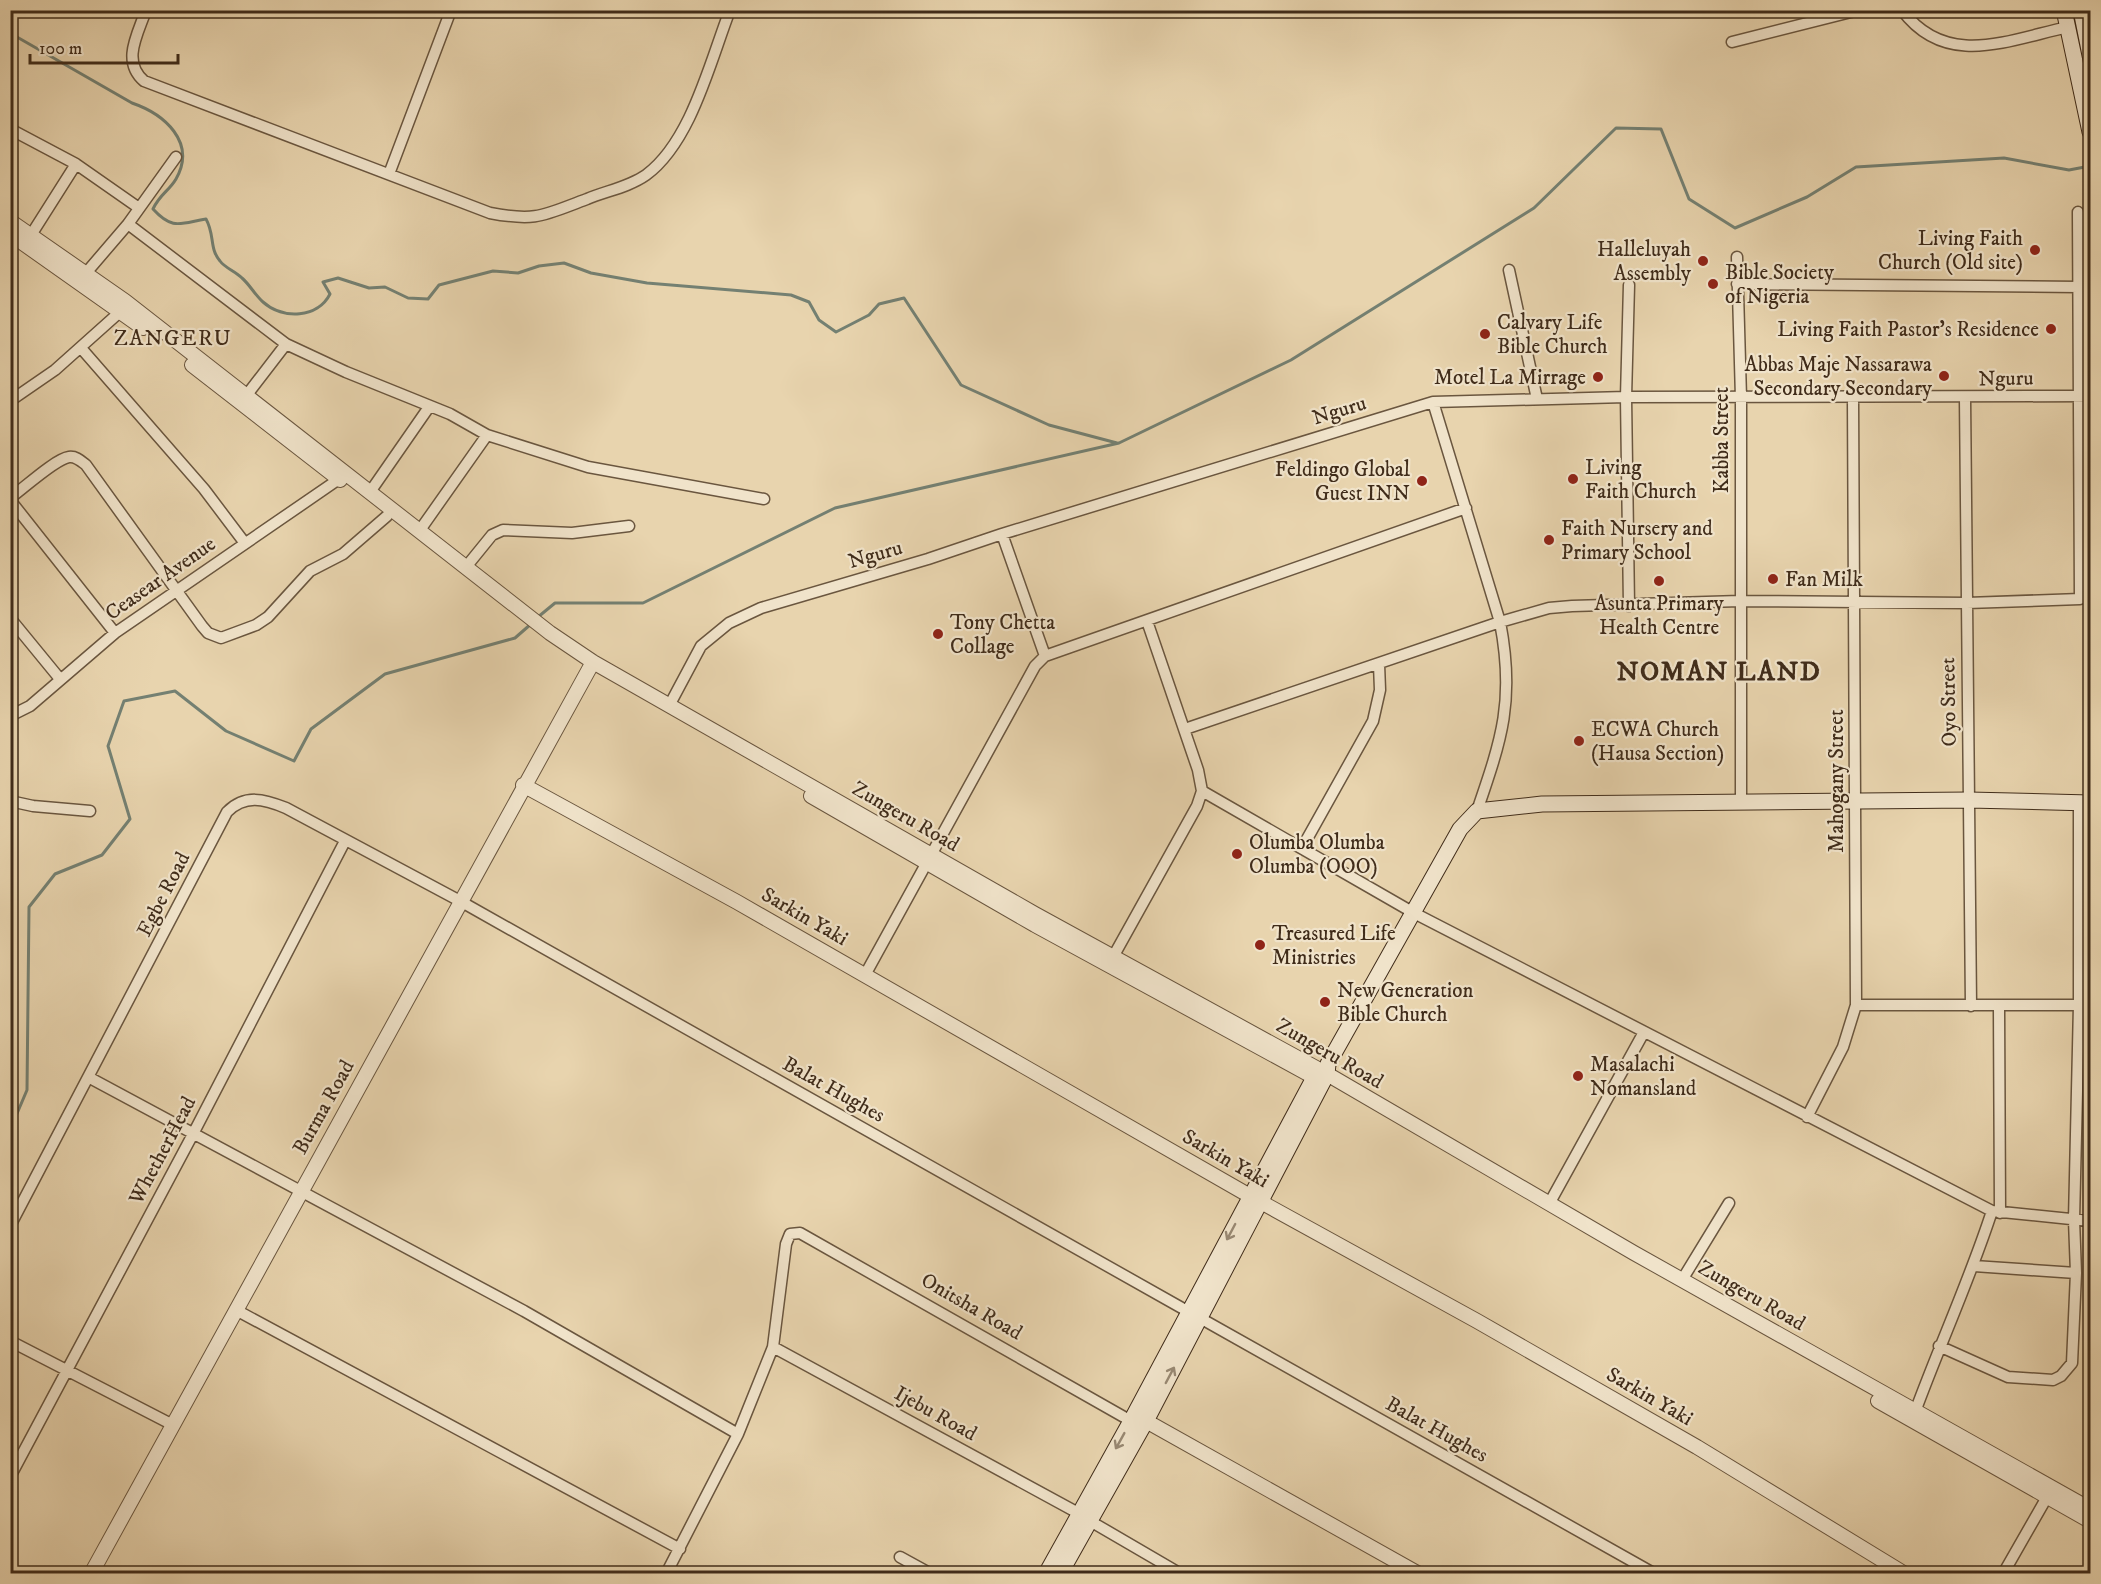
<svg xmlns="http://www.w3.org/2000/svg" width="2101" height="1584" font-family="'IM FELL DW Pica',serif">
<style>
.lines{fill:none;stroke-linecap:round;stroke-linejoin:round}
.stream{stroke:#748072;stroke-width:3}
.minor-casing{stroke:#6a563f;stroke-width:13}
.tertiary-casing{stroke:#6a563f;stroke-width:16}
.secondary-casing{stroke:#402c1a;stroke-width:17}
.minor{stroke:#f0e3ca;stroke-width:10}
.tertiary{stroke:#f0e3ca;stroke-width:14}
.secondary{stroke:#f0e3ca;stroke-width:15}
.oneway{stroke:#988872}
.poi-dot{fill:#8f2418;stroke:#f0e3ca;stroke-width:2}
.labels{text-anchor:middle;stroke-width:4.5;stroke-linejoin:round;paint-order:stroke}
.poi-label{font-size:21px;fill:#402c1a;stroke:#f0e3ca;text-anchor:start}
.street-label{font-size:21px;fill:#402c1a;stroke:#f0e3ca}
.neighbourhood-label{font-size:22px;letter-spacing:1.5px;fill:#402c1a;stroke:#f0e3ca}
.district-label{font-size:27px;font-weight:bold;letter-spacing:1.5px;fill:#402c1a;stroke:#f0e3ca}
</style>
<rect width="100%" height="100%" fill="#e8d4ae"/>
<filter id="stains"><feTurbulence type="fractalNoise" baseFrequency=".00333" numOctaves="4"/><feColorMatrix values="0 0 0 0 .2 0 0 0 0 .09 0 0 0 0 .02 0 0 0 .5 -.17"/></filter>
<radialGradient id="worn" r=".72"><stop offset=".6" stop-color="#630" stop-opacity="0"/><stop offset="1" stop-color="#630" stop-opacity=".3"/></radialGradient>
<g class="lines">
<path class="stream" d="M10,33L132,103C164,114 197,142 176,179C169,191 160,194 153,209C173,231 181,223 206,219C215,235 209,248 220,261C225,268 235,271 242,278C250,285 255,295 263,302C283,320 318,318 330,294L323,282L338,278L369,288L385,287L408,298L428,299L439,285L493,271L518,273L539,266L564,263L591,273L647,283L791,295L809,302L819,320L836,332L869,315L879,304L904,298L961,385L1049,425L1117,443
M538,617L555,603H643L835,508L1119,443L1291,360L1534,208L1616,128L1661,129L1689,199L1735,228L1807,197L1856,167L2004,158L2069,170L2090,166
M10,1130L27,1090L29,907L55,874L102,855L130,819L108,746L124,701L175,691L226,731L294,761L311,729L385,674L515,638L531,624"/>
<g class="minor-casing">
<path id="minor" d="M146,10C138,34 121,61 144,81L490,213C537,222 544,215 587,199C606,191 629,187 646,175C691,142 710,62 730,10
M1902,10C1946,69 2008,40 2068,27
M1732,42L1859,10
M10,129L76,164L139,208
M389,174L451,10
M128,224L286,344L346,372L450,414L487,435L588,467L764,499
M31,235L76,164
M1737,257L1741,398V803
M1509,270L1537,399
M86,273L128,224L176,157
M1737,284L2079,287
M81,348L204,489L244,542
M246,396L286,344
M1965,398L1971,1006
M10,401L55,370L121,311
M1433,402L1500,622C1515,700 1502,738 1477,811
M370,492L429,407
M10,498C23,489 55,459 69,457C76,456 81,461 86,465L202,626L208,633L221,638L256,625L268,617L310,571L343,554L387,516
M10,500L115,633
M420,530L487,435
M1002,534L1045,656
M466,567L492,535L503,530L572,533L629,526
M1629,606L1626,397L1629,285
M10,618L60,679
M669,706L701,646L729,623L761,608L928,559L1002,534L1433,402L1626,397L2090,396
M10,716L30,706L115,633L339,479
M1185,729L1500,622L1549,608L1572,606L1740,601L1967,603L2080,599L2078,212
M1202,791L1414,913L1992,1211L2090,1221
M10,801L33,806L90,811
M1302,848L1373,721L1380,690L1379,664
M1113,957L1197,806L1202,791L1198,770L1147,621
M865,975L1035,666L1045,656L1466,508
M1856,1005H2090
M1999,1006L2000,1213
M90,1078L524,1311L738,1434
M1807,1117L1843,1047L1856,1005L1853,398
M1549,1204L1644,1032
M10,1226L227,812C245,794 264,799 286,808L460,901L1189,1312
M1974,1266L2076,1273
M1682,1280L1729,1203
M236,1310L680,1549
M1200,1318L1655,1574
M10,1341L173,1425
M1939,1346L2008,1377L2053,1380L2061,1376L2072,1363L2076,1273L2074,1220L2079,1005V802
M773,1347L1080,1514
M1915,1412C1940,1344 1970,1279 1992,1211
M10,1477L193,1134L345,841
M1090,1521L1181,1574
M900,1557L931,1574
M666,1574L738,1434L773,1347L786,1244L790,1234L800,1233L1131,1421
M2003,1574L2047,1497"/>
</g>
<g class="tertiary-casing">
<path id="tertiary" d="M10,221L125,301L550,633L593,662L1035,914L1327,1074L1634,1253L2090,1509
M10,234L143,328
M192,365L340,480
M523,785L737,902L1250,1196L1477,1321L1697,1447L1905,1574
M811,796L1035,925L1323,1082
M1878,1401L2090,1521
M1146,1421L1419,1574
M91,1574L593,662"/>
</g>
<g class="secondary-casing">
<path id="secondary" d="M2064,10L2090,132
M2081,10L2090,55
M1046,1574L1131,1421L1317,1072
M1060,1574L1146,1421L1327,1074L1328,1064L1460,829L1477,811L1542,804L1969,800L2090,803"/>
</g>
<use href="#minor" class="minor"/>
<use href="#tertiary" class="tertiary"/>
<use href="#secondary" class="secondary"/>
</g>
<defs><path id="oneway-shaft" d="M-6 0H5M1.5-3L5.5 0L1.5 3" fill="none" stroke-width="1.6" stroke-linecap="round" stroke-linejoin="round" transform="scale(1.5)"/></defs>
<g class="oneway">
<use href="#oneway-shaft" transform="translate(1231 1232) rotate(118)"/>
<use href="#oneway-shaft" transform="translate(1170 1375) rotate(-62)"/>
<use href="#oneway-shaft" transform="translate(1120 1441) rotate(119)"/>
</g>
<g class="poi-dot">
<circle cx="2035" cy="250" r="6"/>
<circle cx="1703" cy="261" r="6"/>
<circle cx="1713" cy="284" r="6"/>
<circle cx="2051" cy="329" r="6"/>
<circle cx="1485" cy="334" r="6"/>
<circle cx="1944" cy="376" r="6"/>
<circle cx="1598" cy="377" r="6"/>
<circle cx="1573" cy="479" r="6"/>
<circle cx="1422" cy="481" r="6"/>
<circle cx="1549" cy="540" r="6"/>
<circle cx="1773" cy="579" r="6"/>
<circle cx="1659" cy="581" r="6"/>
<circle cx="938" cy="634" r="6"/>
<circle cx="1579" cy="741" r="6"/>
<circle cx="1237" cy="854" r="6"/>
<circle cx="1260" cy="945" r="6"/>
<circle cx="1325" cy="1002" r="6"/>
<circle cx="1578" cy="1076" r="6"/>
</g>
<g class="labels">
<g class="poi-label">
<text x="2023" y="245" text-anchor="end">Living Faith<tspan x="2023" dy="24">Church (Old site)</tspan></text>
<text x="1691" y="256" text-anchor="end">Halleluyah<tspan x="1691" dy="24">Assembly</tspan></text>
<text x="1725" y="279">Bible Society<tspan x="1725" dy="24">of Nigeria</tspan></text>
<text x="1497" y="329">Calvary Life<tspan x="1497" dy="24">Bible Church</tspan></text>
<text x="2039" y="336" text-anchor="end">Living Faith Pastor's Residence</text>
<text x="1932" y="371" text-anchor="end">Abbas Maje Nassarawa<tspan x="1932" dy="24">Secondary Secondary</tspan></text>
<text x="1586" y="384" text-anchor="end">Motel La Mirrage</text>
<text x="1585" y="474">Living<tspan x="1585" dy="24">Faith Church</tspan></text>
<text x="1410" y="476" text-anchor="end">Feldingo Global<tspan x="1410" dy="24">Guest INN</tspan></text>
<text x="1561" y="535">Faith Nursery and<tspan x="1561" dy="24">Primary School</tspan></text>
<text x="1785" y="586">Fan Milk</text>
<text x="1659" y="610" text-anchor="middle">Asunta Primary<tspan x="1659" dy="24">Health Centre</tspan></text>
<text x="950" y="629">Tony Chetta<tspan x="950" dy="24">Collage</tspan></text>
<text x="1591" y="736">ECWA Church<tspan x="1591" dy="24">(Hausa Section)</tspan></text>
<text x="1249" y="849">Olumba Olumba<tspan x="1249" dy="24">Olumba (OOO)</tspan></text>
<text x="1272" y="940">Treasured Life<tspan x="1272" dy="24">Ministries</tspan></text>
<text x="1337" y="997">New Generation<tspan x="1337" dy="24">Bible Church</tspan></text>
<text x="1590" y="1071">Masalachi<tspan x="1590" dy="24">Nomansland</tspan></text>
</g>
<g class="street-label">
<text transform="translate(2006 378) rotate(-1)" y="7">Nguru</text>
<text transform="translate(1339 410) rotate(-17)" y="7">Nguru</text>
<text transform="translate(1721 440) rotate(-90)" y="7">Kabba Street</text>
<text transform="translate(875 554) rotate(-16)" y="7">Nguru</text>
<text transform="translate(160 578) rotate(-35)" y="7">Ceasear Avenue</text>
<text transform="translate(1948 702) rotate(-91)" y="7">Oyo Street</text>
<text transform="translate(1836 781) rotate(-90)" y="7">Mahogany Street</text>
<text transform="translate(906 816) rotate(30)" y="7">Zungeru Road</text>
<text transform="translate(163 894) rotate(-63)" y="7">Egbe Road</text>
<text transform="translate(805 916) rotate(30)" y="7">Sarkin Yaki</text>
<text transform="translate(1330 1053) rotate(30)" y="7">Zungeru Road</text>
<text transform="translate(834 1089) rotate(29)" y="7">Balat Hughes</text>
<text transform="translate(323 1107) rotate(-61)" y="7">Burma Road</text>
<text transform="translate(162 1150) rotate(-62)" y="7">WhetherHead</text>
<text transform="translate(1226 1158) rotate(30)" y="7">Sarkin Yaki</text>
<text transform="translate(1752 1295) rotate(30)" y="7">Zungeru Road</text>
<text transform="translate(972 1306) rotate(30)" y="7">Onitsha Road</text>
<text transform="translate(1650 1396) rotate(30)" y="7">Sarkin Yaki</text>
<text transform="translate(936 1413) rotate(29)" y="7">Ijebu Road</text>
<text transform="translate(1437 1429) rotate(29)" y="7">Balat Hughes</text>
</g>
<g class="neighbourhood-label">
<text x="173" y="345">ZANGERU</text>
</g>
<g class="district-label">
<text x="1719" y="680">NOMAN LAND</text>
</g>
</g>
<rect width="2101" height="1584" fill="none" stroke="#e8d4ae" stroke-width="36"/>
<rect x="12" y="12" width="2077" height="1560" fill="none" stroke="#402c1a" stroke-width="3"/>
<rect x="18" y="18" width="2065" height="1548" fill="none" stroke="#402c1a" stroke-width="1.5"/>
<path d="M30 54v9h148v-9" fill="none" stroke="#402c1a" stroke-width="3"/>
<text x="39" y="54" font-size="18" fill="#402c1a" stroke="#f0e3ca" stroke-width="4.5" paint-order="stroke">100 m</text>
<rect width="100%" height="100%" filter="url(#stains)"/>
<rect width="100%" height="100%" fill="url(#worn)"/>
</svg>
